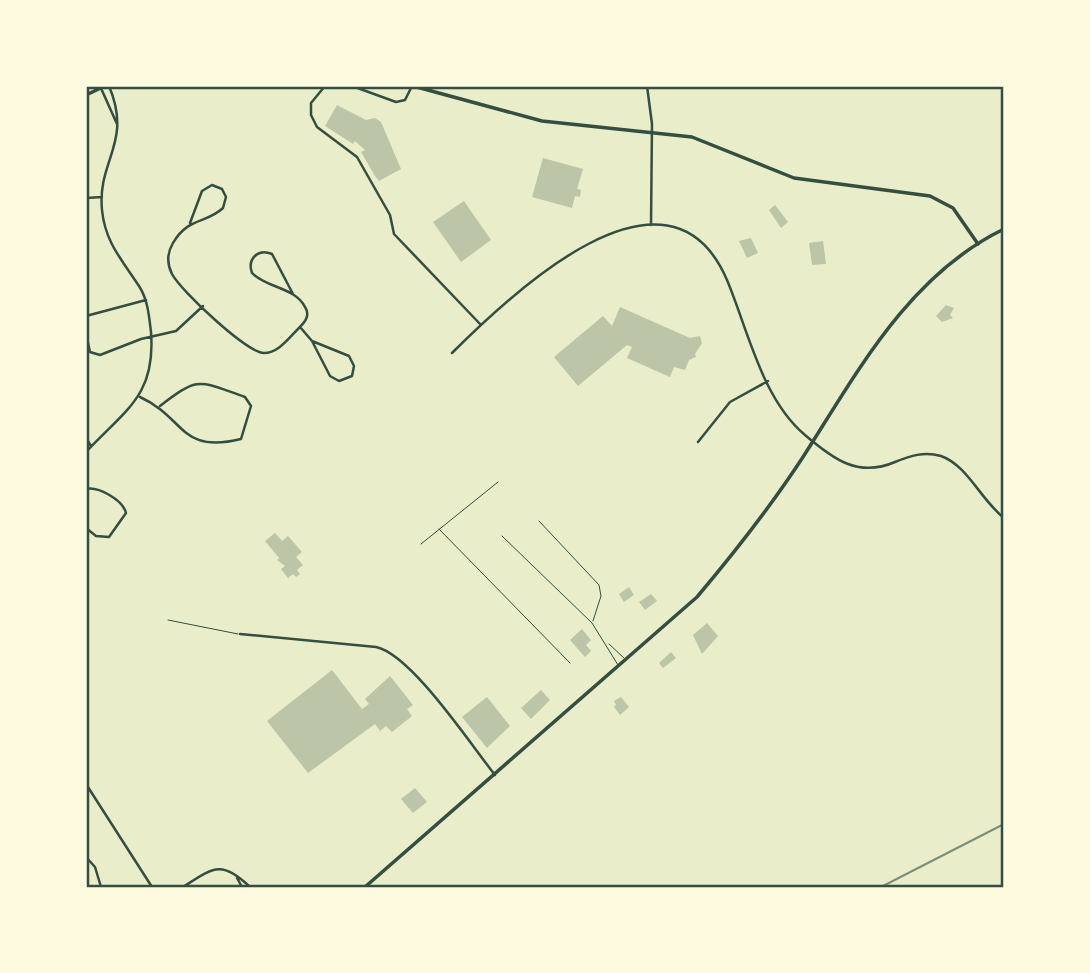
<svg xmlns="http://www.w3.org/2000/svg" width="1090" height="973" font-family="'Varela Round',sans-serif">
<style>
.building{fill:#bcc5a7}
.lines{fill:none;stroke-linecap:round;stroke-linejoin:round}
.service{stroke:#344e41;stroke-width:1}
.minor{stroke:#344e41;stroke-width:2.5}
.tertiary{stroke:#344e41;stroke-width:3.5}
.primary{stroke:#344e41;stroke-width:3.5}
.rail{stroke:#7c8e77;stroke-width:2}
.neatline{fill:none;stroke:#344e41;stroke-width:2.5}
</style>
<rect width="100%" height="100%" fill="#e9edc9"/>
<path class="building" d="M337,105L366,120L375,118L381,122L401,169L379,181L375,176L361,152L365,150L355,141L353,144L325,126Z
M543,158L583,169L577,189L581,190L580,197L575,196L572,208L532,197Z
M464,201L491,240L461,262L433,222Z
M775,205L788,222L781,228L769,210Z
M751,238L758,253L747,258L739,241Z
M823,241L826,264L812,265L809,243Z
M946,305L954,308L950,315L953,318L942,322L936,316Z
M620,307L690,338L700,336L702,343L695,354L696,357L689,360L685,370L674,367L670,377L627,358L632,347L627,345L578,386L554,357L603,316L612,326Z
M275,533L282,541L288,536L302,552L296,557L303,565L297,570L300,574L296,577L293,574L288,578L281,569L285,566L277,560L279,558L265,541Z
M629,587L634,595L624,602L619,594Z
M651,594L657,601L645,610L639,602Z
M707,623L718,636L702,654L693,635Z
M582,629L591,640L586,645L591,651L585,657L570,640Z
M671,652L676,658L663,668L659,663Z
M332,670L362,709L369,704L365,699L390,676L413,705L407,709L412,716L392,732L386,726L380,731L375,724L308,773L267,721Z
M541,690L550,700L531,719L521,708Z
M487,697L510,726L487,748L462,717Z
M621,697L629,707L620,715L614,707L616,705L614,701Z
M415,788L427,802L413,813L401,799Z"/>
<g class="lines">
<path class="service" d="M539,521L599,585L601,596L593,621
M439,529L570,663
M502,536L592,623L618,665
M421,544L498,482
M168,620L238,634
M609,644L624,658"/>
<path class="minor" d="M100,86L117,124
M325,86L311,103V115L317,127L357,157L390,215L394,234L481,325
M352,86L396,102L405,100L412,86
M647,86L652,124L651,225
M86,198L102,197
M190,223L202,191L212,185L222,189L226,197L223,208C206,224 188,217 173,243C167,253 167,264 172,274C181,291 246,352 264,353C278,353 288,339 298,329C304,323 311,316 305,307C295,287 266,288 252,273C247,259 258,248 272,254L293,294
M86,316L146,300
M300,327L312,341L349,356L354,366L352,376L339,381L330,376L312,341
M86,334L90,352L100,355L141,339L176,331L203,306
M452,353C509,296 668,143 727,280C748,330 762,399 805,435C833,459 858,478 895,462C910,456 924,451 941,456C967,465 981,500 1004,518
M140,397C186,418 179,454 241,439L251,406L245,397C199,381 200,375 160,406
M86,438L91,446
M698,442L730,402L768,381
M86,452C125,410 156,396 151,332C149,316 148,300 139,286C122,260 105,242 102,210C97,160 133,143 109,86
M86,489C98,486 123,500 126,513L109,537L96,536L86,528
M240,634L376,647C411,654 471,745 495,775
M86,784L152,887
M86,857L95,867L101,887
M237,878L242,887
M183,887C213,868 221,859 250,887"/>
<path class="tertiary" d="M413,86L542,121L692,137L794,178L930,196L953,208L978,244
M86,95L105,86"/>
<path class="primary" d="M365,887L697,597C735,552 771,506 803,457C858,371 909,275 1004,229"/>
<path class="rail" d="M881,887L1004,824"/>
</g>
<rect width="1090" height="973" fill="none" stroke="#fefae0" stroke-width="175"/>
<rect x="88" y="88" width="914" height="798" class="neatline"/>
</svg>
